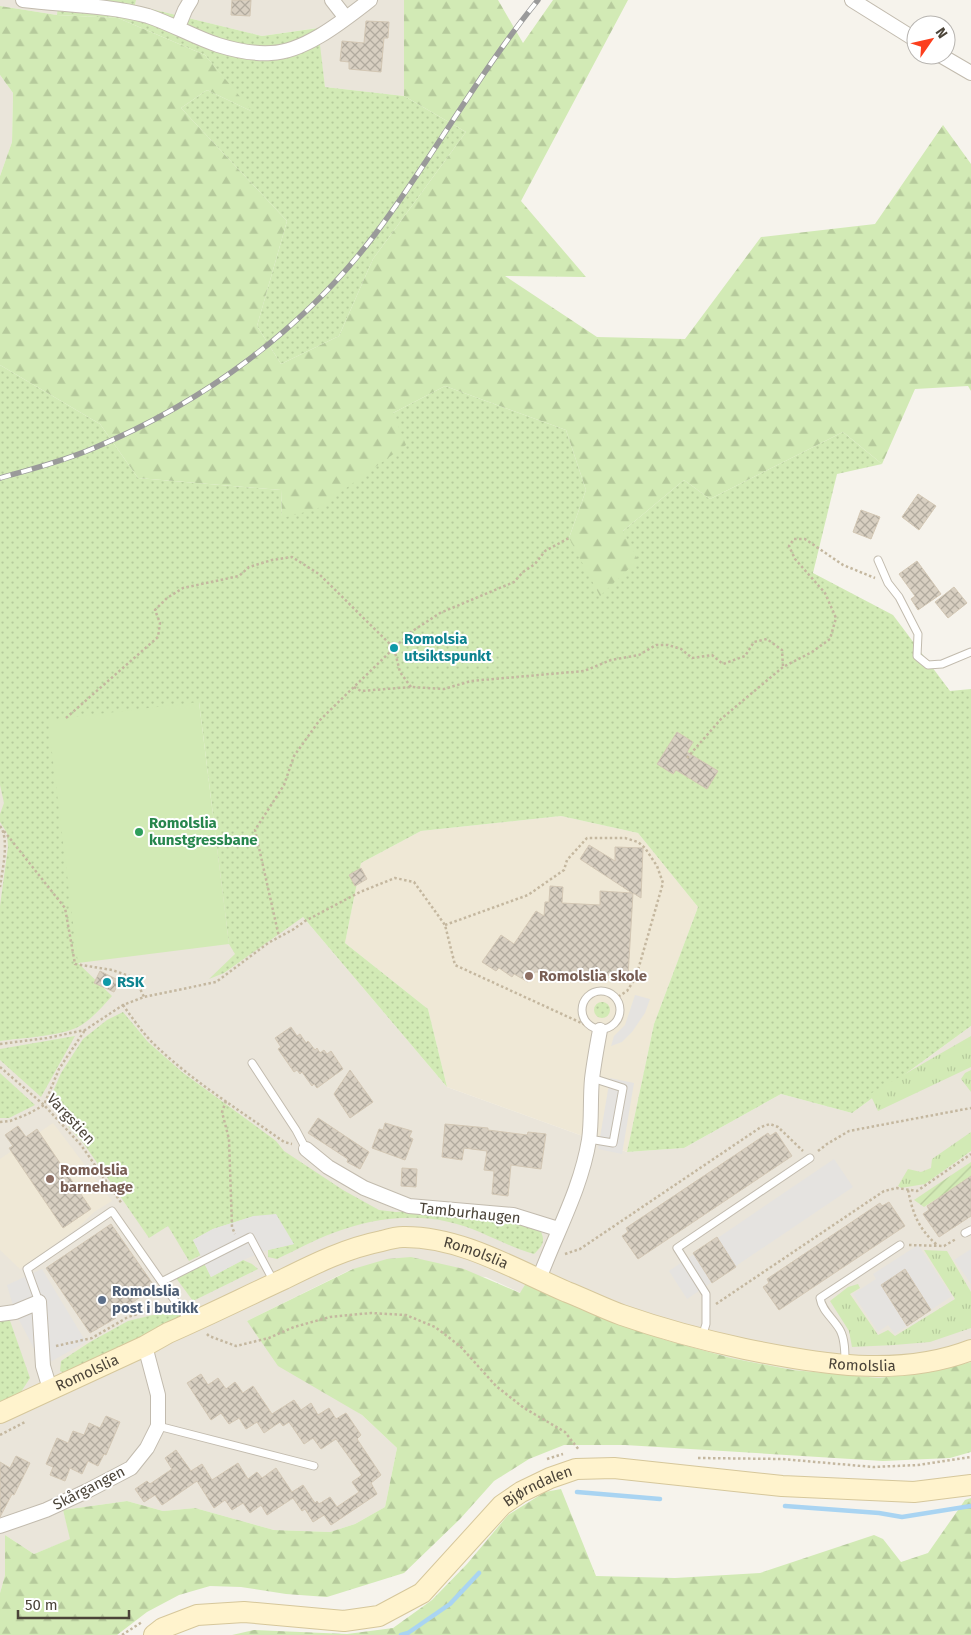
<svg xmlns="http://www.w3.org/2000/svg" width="971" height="1635" font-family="'Fira Sans',sans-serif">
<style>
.residential{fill:#eae5da}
.education{fill:#efe8d6}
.grass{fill:url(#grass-dots)}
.forest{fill:url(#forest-firs)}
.park{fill:url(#park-tufts)}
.garden{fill:url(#garden-furrows)}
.pitch{fill:#d2eab5}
.parking{fill:#e5e3e0}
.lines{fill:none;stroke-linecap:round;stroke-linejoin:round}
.stream{stroke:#a9d4f2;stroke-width:4.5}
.building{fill:url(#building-cross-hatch);stroke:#d3c7b4}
.lane-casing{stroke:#c2bbae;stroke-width:9}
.street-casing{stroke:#c2bbae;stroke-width:16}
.secondary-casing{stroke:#d6c79b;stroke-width:22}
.path{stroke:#c4b79f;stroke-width:2.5;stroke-dasharray:2.5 2.5;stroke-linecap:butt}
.lane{stroke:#fff;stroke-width:7}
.street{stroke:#fff;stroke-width:14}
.secondary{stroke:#fff3cd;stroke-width:20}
.rail-casing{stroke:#9a9a9a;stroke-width:5.5}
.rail{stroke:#fff;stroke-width:4;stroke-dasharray:11;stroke-linecap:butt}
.culture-dot{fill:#0f9aa8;stroke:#fff;stroke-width:2}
.leisure-dot{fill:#2e9e5b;stroke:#fff;stroke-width:2}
.education-dot{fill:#8d6e63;stroke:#fff;stroke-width:2}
.service-dot{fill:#5c6f8a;stroke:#fff;stroke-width:2}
.labels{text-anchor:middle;stroke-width:4;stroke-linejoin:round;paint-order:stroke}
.culture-label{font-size:15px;font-weight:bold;fill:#0d838f;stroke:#fff;text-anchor:start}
.leisure-label{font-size:15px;font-weight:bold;fill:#27864d;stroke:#fff;text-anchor:start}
.education-label{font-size:15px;font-weight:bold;fill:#785e54;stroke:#fff;text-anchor:start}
.street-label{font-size:15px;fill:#4b4439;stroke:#fff}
.service-label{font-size:15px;font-weight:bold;fill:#4e5e75;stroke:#fff;text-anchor:start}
</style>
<defs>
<pattern id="grass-dots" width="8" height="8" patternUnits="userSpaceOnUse" patternTransform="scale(1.25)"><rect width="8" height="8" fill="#d2eab5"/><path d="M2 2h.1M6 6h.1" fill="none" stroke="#b6ca9c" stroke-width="1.8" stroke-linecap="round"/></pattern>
<pattern id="forest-firs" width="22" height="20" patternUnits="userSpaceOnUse" patternTransform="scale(1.25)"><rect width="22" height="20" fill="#d2eab5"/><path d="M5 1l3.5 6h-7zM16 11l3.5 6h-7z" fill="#b6ca9c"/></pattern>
<pattern id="park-tufts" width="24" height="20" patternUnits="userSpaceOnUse" patternTransform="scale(1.25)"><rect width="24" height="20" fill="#d2eab5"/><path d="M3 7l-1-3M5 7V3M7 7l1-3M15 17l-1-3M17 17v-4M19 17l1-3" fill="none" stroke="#b6ca9c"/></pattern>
<pattern id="garden-furrows" width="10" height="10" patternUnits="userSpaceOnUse" patternTransform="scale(1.25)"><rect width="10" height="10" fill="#d2eab5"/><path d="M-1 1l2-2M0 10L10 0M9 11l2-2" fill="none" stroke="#b6ca9c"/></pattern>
<pattern id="building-cross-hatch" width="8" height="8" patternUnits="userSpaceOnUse" patternTransform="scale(1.25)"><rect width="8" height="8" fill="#d8cfc1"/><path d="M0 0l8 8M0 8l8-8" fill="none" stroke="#b1aa9e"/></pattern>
</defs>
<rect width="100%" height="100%" fill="#f6f3ec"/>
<path class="residential" d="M0,0H58L57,15L0,6Z
M136,0H404V96L325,87L317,28L262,36L135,5Z
M0,75L13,93L12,142L0,176Z
M0,638L303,917L447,1087L627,1152L684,1148L781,1094L852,1113L971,1026V1362L924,1372L879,1378L793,1370L731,1358L662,1339L577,1305L526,1283L521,1293L486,1277L352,1269L247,1321L341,1401L362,1415L397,1448L385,1507L355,1524L330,1532L274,1530L195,1508L163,1511L127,1501L63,1510L71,1539L34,1554L5,1535V1575L0,1593Z"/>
<path class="education" d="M561,816L638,833L698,907L654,1024L627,1152L447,1087L428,1009L345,943L361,863L421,831Z
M53,1123L112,1201L94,1212L79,1227L20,1269L0,1250V1159Z"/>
<path class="grass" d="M58,0H136L135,5L262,36L318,28L325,87L404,96L466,132L373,259L339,336L281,364L257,326L287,221L181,108L207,90L251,111L205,55L118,18L57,15Z
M0,365L100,424L138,478L281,490L282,517L393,413L445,386L566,430L586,490L569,538L623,531L684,480L710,499L843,432L882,464L837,474L813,573L893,615L950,691L971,689V1026L852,1113L781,1094L684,1148L627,1152L654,1024L698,907L638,833L561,816L421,831L361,863L345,943L428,1009L447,1087L303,917L224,973L209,979L235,954L229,944L199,702L78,963L112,996C102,1007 91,1020 78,1027C61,1036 20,1038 0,1041V906L8,847L7,833L0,822V814L4,803L0,785Z
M594 1010a8 8 0 1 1 16 0a8 8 0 1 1-16 0Z
M123,1012L148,1042L182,1072L276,1141L284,1151L343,1190L379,1210L396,1212L410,1211L504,1220L537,1226C546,1238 545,1244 534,1254C505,1246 478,1228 449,1222C411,1213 369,1219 333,1233C314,1240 296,1250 277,1259L268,1257V1250L294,1244L254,1216L213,1229L193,1240L201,1255L189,1261L168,1226L149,1238L84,1144L51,1107L49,1101L61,1073L83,1039L107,1020Z
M75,1036L41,1097L0,1060V1049Z
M0,1073L35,1105L9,1118H0Z
M243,1260L252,1264L258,1269L193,1301L176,1278L204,1263L211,1277Z
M161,1313L180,1315L182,1318L64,1373L60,1371L61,1361L90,1342L128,1321Z
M8,1315L30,1378L19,1395L0,1405V1316Z"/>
<path class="forest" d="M404,0H498L523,43L553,0H628L521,201L586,277L505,276L597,337L685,339L761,237L875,224L943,125L971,164V391L968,386L915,389L882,464L843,432L710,499L684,480L623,531L638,560L600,596L569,538L586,490L566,430L445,386L393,413L406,445L317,509L282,518L281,490L138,478L100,424L0,365V176L12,142L13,93L0,75V6L57,15L118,18L205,55L253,112L207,90L181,108L287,221L257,326L281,364L339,336L373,259L466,132L404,96Z
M411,1257L464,1269L520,1293L526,1283L577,1305L662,1339L731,1358L793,1370L879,1378L924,1372L971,1362V1452L950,1458L883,1461L625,1445H564L529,1459L494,1481L460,1519L404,1573L327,1597L286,1594L241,1587L210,1586L179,1595L147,1612L117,1635H0V1593L5,1575V1535L34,1554L70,1539L63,1510L127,1501L163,1511L195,1508L274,1530L330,1532L355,1524L385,1507L397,1448L362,1415L278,1366L247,1321L353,1269L387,1259Z
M561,1489L596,1576L675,1578L760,1573L874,1535L883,1539L901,1562L928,1553L965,1500L971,1498V1635H232L254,1630L347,1634L393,1628L432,1600L467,1564L508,1515L545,1492Z"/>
<path class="park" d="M971,1036V1067L878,1111L870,1094Z
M971,1070V1092L961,1079L965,1073Z
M971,1132V1151L925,1184L901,1188L898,1186L908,1169L921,1172L931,1168L932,1159Z
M924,1250L947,1251L971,1292V1328L930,1342L894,1345L852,1347L849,1331L830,1301L848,1287L858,1284L860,1288L850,1294L878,1335L888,1330L895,1336L955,1299Z"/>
<path class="garden" d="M971,1162V1177L924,1207L914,1200Z"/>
<path class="pitch" d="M199,702L229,944L78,963L48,720Z"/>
<path class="parking" d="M635,995L650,999L645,1013L632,1032L622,1042L611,1046L614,1036L625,1025Z
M610,1078L634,1083L622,1154L598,1149Z
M834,1159L853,1187L687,1299L669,1271Z
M276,1214L294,1244L268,1250L243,1260L211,1277L193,1240L213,1229L254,1216Z
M918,1245L952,1296L895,1334L888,1325L878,1332L853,1294L876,1279L873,1274Z
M971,1249V1284L954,1260Z
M42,1269L86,1342L43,1366L15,1312L7,1285Z"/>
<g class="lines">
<path class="stream" d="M577,1492L660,1499
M785,1506L879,1513L902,1517L971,1506
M401,1635L408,1633L450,1604L479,1573"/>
</g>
<path class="building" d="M232,0H251L250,16L231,15Z
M366,21L389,22L388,38H384L381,72L349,69V62L340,61L342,41L364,43Z
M918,494L936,506L919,530L902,517Z
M861,510L880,517L871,539L853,532Z
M917,561L941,594L918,610L911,599L915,596L899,574Z
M954,587L967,603L948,618L935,602Z
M677,732L693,742L687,752L718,771L707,789L676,770L673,774L657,764Z
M589,845L615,861V847L643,848L641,898L633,893L628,976L535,972L528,982L514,974L512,977L499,968L496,971L482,962L501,935L514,944L536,911L544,916L545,902H549L550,886L563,887L562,903L600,905V891L632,893L580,859Z
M361,868L367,879L355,886L349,875Z
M100,971L120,981L114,992L94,983Z
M291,1027L297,1036L300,1034L306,1043L308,1041L315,1050L317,1048L320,1053L324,1050L327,1054L331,1051L343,1069L317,1088L314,1084L312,1086L302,1072L300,1074L297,1070L294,1072L278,1049L281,1047L275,1038Z
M350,1070L373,1102L350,1118L334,1094Z
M318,1118L369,1152L360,1169L347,1162L348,1159L308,1133Z
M385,1123L412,1131L409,1137L413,1139L405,1160L372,1148L379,1129L383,1130Z
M445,1124L488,1128V1130L527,1135L528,1132L546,1134L541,1169L511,1165L508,1196L492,1194L494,1171L484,1170L487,1151L464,1148L462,1160L442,1157Z
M18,1126L26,1137L37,1129L91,1209L63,1228L9,1148L13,1146L5,1135Z
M776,1132L792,1156L638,1259L622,1236L628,1232L626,1228L768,1133L770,1136Z
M402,1168L417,1169L416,1187L401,1186Z
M971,1176V1216L939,1237L923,1214L929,1210L927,1206Z
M889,1202L905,1226L779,1310L763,1287L769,1283L767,1279L880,1203L882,1206Z
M111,1224L155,1287L114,1315L116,1318L90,1333L46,1268Z
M717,1237L736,1267L712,1283L693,1253Z
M905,1269L931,1310L907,1326L881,1285Z
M201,1374L208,1385L218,1378L226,1389L235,1382L243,1393L253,1386L272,1414L294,1400L301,1410L311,1403L318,1415L329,1408L336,1419L346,1413L361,1435L357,1439L381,1475L371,1483L377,1494L331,1525L324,1515L313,1522L305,1509L302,1511L293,1498L267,1515L261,1505L250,1513L243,1503L232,1510L225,1500L214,1508L197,1481L162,1505L155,1495L144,1502L135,1489L147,1481L150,1484L172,1469L165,1458L176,1450L191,1471L202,1464L212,1480L238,1463L248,1479L257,1472L262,1478L276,1468L292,1492L303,1485L315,1503L317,1501L319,1504L330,1497L337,1507L359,1492L352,1482L362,1475L336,1439L321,1449L313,1438L304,1444L289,1422L283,1426L280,1422L264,1433L257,1422L246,1429L239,1418L229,1424L221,1413L211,1420L187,1383Z
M106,1416L120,1422L106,1455L104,1454L98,1466L88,1461L82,1474L70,1468L65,1481L50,1475L53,1467L46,1464L57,1438L68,1443L73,1431L84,1435L89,1423L100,1428Z
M16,1456L30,1463L14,1495L12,1494L0,1517V1462L10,1468Z"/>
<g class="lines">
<g class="lane-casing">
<path id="lane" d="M878,560L888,583L899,597L918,634L917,656L928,665L942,664L971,652
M582 1010a19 19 0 1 1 38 0a19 19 0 1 1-38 0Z
M252,1063L296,1130L306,1149
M589,1139L613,1143L623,1088L592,1078
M965,1233L971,1230
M163,1281L250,1237L274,1282
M39,1302L27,1269L112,1211L189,1321
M702,1337L706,1324V1294L677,1248L810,1158
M845,1362C845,1352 845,1339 840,1330C833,1318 822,1311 820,1298L900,1245
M158,1426L314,1466"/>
</g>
<g class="street-casing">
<path id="street" d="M23,0C64,5 108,5 148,16C172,24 194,37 218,45C234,50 254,54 271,53C305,52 344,20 370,0
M332,0L346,18
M852,0L916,40
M178,27L185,10L191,0
M940,55L971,73
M306,1149L328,1167L364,1188L409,1206L513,1215L558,1229
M539,1279C556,1233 581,1189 589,1140C592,1120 590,1099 592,1079C594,1062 597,1046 600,1030
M0,1314L15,1312L39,1302L43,1366L50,1389
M0,1526L46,1510L87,1491L131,1468L147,1448L158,1426V1395L145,1346"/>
</g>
<g class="secondary-casing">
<g id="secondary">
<path id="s1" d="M0,1413L145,1346L168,1333C207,1316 245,1297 284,1279C316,1263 347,1248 382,1241C389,1239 396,1237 403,1237C460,1236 516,1270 567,1292C585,1299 603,1308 622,1315C662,1329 703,1340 745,1349C818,1364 899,1378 971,1350"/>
<path id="s2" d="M154,1635L163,1628L197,1615L244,1612L344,1621L379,1616L422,1593L502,1505L521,1492L550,1478L576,1469L614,1468L782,1486L914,1492L971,1485"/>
</g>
</g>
<path class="path" d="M354,687L361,691L411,687L444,689L471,681L584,671L611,660L639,655L656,645H668L681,649L692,658L712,655L723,664L745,656L754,642L767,639L782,650L783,667
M411,687L400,672L394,648L411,632L440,613L514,582L523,572L535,564L545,551L569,538
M66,718L158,637L160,623L155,610L167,598L183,588L239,576L249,567L272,560L292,557L319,574L394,648L319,721L294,756L284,785L255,830L279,937
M687,758L721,719L783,667L812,652L830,639L836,618L825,593L795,559L789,546L794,539H805L843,565L875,578
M0,826C10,839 2,871 0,887
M4,831L65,908L75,964L112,970L135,978L144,997
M445,925L528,895L564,870L567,860L587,838H625L638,842L645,848L657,866L663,883L636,977L627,991L616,998
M123,1005C133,1019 144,1035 157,1047C195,1083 241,1111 284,1142L292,1144
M0,1044L47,1038L85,1030L123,1005L144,997L216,982L268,943L294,929L305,921L360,892L395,878L414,882L445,925L455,965L588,1026
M0,1067L44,1105L81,1145L122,1204
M226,1101L222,1112L229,1139L232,1227L235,1234
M0,1122L10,1121L28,1114L44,1105L59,1069L85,1030
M818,1151L827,1144L849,1131L971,1108
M908,1190C913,1214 918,1228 937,1245
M909,1245L944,1246L956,1239
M565,1254L580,1249L761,1127L770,1124L778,1127L803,1151
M716,1304L884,1191L897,1188L917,1191L971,1154
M207,1334L209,1336L236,1346L269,1338L294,1327L330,1317L371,1313L406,1315L435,1327L460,1346L496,1386L524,1408L565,1432L579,1450
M56,1346L92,1338L128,1317L165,1306
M0,1435L25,1422
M698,1458L782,1459L873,1467L918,1465L971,1457
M547,1459L563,1454
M122,1635L142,1622"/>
<use href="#lane" class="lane"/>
<use href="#street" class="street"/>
<use href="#secondary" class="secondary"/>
<g class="rail-casing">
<path id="rail" d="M0,478C32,469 64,461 94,448C204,402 304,329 376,233C433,157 478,74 538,0"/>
</g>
<use href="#rail" class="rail"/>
</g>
<g class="culture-dot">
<circle cx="394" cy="648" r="5"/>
<circle cx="107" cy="982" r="5"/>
</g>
<circle class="leisure-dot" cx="139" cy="832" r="5"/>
<g class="education-dot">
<circle cx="529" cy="976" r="5"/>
<circle cx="50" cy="1179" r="5"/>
</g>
<circle class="service-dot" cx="102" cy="1300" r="5"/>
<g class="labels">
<g class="culture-label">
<text x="404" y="644">Romolsia<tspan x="404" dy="17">utsiktspunkt</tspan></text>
<text x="117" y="987">RSK</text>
</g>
<g class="leisure-label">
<text x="149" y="828">Romolslia<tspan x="149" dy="17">kunstgressbane</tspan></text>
</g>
<g class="education-label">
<text x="539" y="981">Romolslia skole</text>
<text x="60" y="1175">Romolslia<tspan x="60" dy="17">barnehage</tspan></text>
</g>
<g class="street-label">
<text transform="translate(71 1119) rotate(47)" y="5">Vargstien</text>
<text transform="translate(470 1213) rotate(6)" y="5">Tamburhaugen</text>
<text dy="5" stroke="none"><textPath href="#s1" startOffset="516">Romolslia</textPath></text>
<text dy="5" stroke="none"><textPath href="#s1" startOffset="921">Romolslia</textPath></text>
<text dy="5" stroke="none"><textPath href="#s1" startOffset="96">Romolslia</textPath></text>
<text transform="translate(89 1488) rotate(-27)" y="5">Skårgangen</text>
<text dy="5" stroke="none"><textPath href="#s2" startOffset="439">Bjørndalen</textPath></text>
</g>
<g class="service-label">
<text x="112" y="1296">Romolslia<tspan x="112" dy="17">post i butikk</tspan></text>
</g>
</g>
<g transform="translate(931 40) rotate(56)"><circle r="24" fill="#ffffff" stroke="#b7b4b0"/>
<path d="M0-4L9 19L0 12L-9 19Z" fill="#fc3f1d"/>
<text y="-8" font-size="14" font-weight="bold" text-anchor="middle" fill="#4b4439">N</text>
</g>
<path d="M18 1610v8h111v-8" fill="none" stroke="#4b4439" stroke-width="2.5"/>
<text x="25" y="1610" font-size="15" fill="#4b4439" stroke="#ffffff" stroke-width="4" paint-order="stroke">50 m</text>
</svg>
